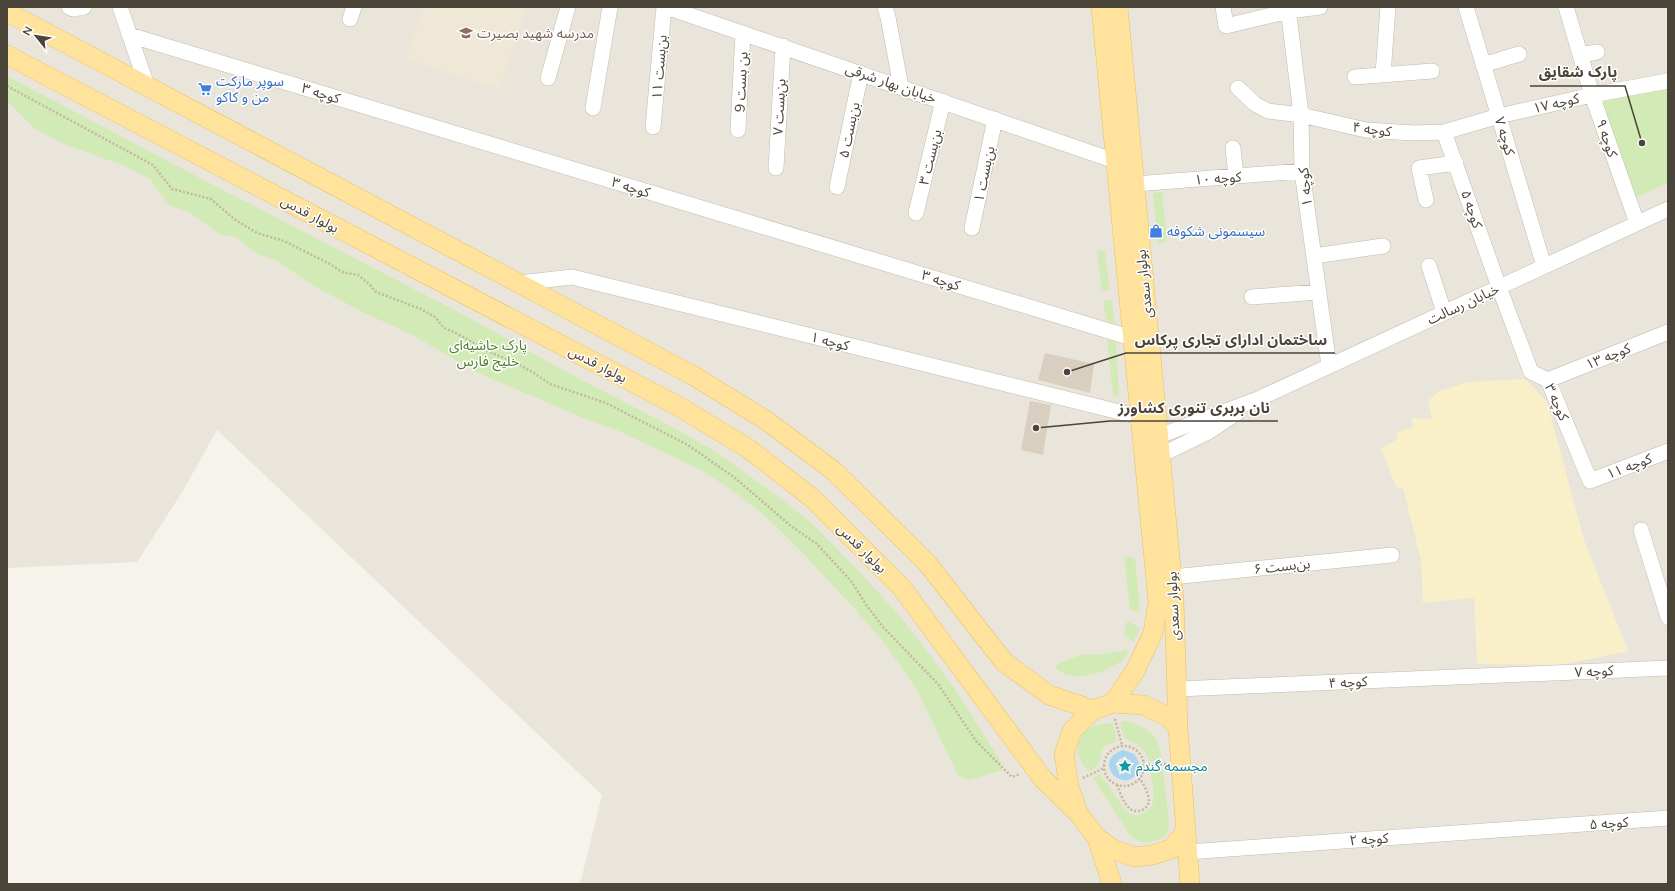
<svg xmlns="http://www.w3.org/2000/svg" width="1675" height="891" font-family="Mulish,'Noto Sans Arabic',sans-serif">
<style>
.residential{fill:#eae5da}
.education{fill:#efe8d6}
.green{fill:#d2eab5}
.sand{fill:#f9efc9}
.water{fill:#a9d4f2;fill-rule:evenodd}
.building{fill:#d8cfc1}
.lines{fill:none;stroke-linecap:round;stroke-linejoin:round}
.minor-casing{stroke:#c2bbae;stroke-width:16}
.major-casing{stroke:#e6c16a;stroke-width:20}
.path{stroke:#c4b79f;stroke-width:2.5;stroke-dasharray:2 2;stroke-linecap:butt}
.minor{stroke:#fff;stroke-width:15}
.major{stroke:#ffe39c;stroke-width:19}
.labels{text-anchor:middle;stroke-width:3;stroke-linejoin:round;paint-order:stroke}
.education-label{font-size:14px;fill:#785e54;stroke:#fff;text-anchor:start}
.street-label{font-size:14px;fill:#4b4439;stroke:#fff}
.shop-label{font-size:14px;fill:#366cbe;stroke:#fff;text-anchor:start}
.park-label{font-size:14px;fill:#4a7f2a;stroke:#fff}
.culture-label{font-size:14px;fill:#0d838f;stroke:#fff;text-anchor:start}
.leader{fill:none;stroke:#4b4439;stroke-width:1.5}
.callout-dot{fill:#4b4439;stroke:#fff;stroke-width:1.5}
.callout-label{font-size:15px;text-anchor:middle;font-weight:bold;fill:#4b4439;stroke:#fff;stroke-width:3;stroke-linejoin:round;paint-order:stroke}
</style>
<rect width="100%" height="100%" fill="#f6f3ec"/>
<path class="residential" d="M7,7H1668V884H580L602,795L217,430L181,494L137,562L7,568Z"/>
<path class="education" d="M423,7H527L500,89L406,59Z"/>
<path class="green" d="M7,76L198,177L464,315L572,375L676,429L719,454L780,498L812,523L867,580L898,614L924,647L955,689L1001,762L1002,770L969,780L958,775L916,688L882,640L854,608L796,546L762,513L730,489L703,471L621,432L586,419L478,373L414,336L363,312L317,288L277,261L256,253L236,237L221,235L188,211L170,206L150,179L125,166L66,145L34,128L7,101Z
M1668,85V183L1634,198L1602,102Z
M1162,192L1167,242L1158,243L1153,193Z
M1097,250L1105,251L1110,290H1102Z
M1112,300L1115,324L1107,322L1103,301Z
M1107,340H1116L1119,397L1113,395Z
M1124,556L1135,558L1140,612L1130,610Z
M1127,621L1140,628L1134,642L1124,634Z
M1130,649L1122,661L1102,672L1079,677L1064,674L1054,667L1066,660L1085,654H1105Z
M1127,721C1150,728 1160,736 1162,761H1149C1145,747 1137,744 1124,738L1120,722Z
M1111,723L1113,724L1117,741C1113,744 1108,743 1105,746C1098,756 1103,768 1088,771C1085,767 1081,762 1079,757C1075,748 1080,735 1089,729C1095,724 1104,724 1111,723Z
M1163,769L1169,824L1166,835C1155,843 1142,845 1131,837L1093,778L1100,774L1126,811C1132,815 1136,816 1142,814C1160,808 1152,785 1150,771Z"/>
<path class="sand" d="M1525,379L1547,402L1584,540L1628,651L1560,665L1477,664L1474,598L1423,603L1421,560L1403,488L1396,487L1381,449L1398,439L1396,432L1413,427L1412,418L1432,419L1428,401L1439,391L1468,382Z"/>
<path class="water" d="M1123,750L1134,754C1138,759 1141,765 1138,771C1126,797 1089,762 1123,750ZM1125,757L1131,761L1132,767L1130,771L1123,774L1118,771L1116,764L1119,759Z"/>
<path class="building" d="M1045,353L1094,364L1090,393L1038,380Z
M1030,401L1051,405L1043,455L1021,450Z"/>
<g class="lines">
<g class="minor-casing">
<path id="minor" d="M69,7L73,9L84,7
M120,7L147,86
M666,7L1115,161
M885,7L888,17L901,87
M1223,7L1226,26L1289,11L1320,7
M1288,7L1301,115L1302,171L1329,366
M1466,7L1544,266
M1566,7L1592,95L1637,223
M350,19L354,7
M129,35L1132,338
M1580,55L1597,52
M1483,65L1519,54
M1383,74L1388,7
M1355,77L1432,71
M548,78L568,7
M1238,88L1255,104L1268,111L1301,115L1366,130L1413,133L1444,132L1499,116L1592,95L1668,81
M593,108L610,7
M653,127L664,7
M738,130L743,33
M1444,132L1499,287L1531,372L1548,380L1590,481L1668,451
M1233,148L1236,176
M776,168L783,46
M1135,184L1302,171
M837,187L861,73
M1426,200L1419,168L1456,163
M916,213L943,101
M972,228L995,119
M1314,256L1383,246
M1429,266L1444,312
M519,283L572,277L1140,417
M1252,297L1318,292
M1548,380L1668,332
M1159,436L1258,399L1668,209
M1161,455L1208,432L1237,413
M1641,530L1668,617
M1172,577L1392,555
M1177,689L1668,668
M1187,852L1668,818"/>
</g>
<g class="major-casing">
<path id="major" d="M1101,7L1158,602L1153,633L1135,671L1113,703
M1118,7L1174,600L1178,728
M7,12L694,376L767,421L834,471L928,564L1004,662L1049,695L1093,710
M7,55L678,406L749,449L812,498L902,588L1043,779L1078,813
M1185,832L1171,849L1153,855L1134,857L1113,849L1097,838L1078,813L1069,787L1064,754L1072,731L1093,710L1113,703L1143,705L1169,717L1178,728L1190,884
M1097,838L1112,884"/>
</g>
<path class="path" d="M7,86L153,165L172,189L211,199L234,219L257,233L284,241L330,264L342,272L358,275L369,284L376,292L421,309L435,317L444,328L454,332L492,353L516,363L534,373L550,384L606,403L688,445L735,478L791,526L817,544L851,581L867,606L883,627L938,684L976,741L1012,777L1020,774
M1115,719L1122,745
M1104 766a20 20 0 1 1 40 0a20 20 0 1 1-40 0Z
M1144,765L1166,764
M1083,778L1104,768
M1117,785C1120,792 1123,802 1129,808C1134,814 1148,811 1149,801C1149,794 1144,784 1139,778"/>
<use href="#minor" class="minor"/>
<use href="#major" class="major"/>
</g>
<defs>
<g id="school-bare" transform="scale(1.08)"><path d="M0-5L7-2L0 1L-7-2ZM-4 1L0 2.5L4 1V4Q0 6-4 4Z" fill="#8d6e63" stroke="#fff" stroke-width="2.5" paint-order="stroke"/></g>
<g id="supermarket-bare" transform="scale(1.08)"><path d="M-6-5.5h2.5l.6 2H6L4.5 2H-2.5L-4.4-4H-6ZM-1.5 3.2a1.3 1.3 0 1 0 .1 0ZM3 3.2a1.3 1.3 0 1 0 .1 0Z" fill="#3f7fe0" stroke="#fff" stroke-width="2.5" paint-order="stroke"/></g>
<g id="shop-bare" transform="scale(1.08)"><path d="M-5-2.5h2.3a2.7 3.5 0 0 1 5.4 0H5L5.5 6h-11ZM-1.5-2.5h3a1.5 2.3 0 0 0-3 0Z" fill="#3f7fe0" stroke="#fff" stroke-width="2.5" paint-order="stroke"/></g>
<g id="sight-bare" transform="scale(1.08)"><path d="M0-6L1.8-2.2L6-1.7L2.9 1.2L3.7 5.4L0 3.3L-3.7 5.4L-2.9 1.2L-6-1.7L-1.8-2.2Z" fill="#0f9aa8" stroke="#fff" stroke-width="2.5" paint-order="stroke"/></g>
</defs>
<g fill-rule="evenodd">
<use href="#school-bare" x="466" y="33"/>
<use href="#supermarket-bare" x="205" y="89"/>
<use href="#shop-bare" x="1156" y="231"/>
<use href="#sight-bare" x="1125" y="766"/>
</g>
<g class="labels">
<g class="education-label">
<text x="477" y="38">مدرسه شهید بصیرت</text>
</g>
<g class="street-label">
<text transform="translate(659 67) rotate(-85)" y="5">بن‌بست ۱۱</text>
<text transform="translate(741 82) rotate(-87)" y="5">بن بست 9</text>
<text transform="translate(891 83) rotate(19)" y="5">خیابان بهار شرقی</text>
<text transform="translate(321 93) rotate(17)" y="5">کوچه ۳</text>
<text transform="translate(1556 103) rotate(-13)" y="5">کوچه ۱۷</text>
<text transform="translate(779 107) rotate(-87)" y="5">بن‌بست ۷</text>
<text transform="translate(1372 129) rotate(7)" y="5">کوچه ۴</text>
<text transform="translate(849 130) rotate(-78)" y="5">بن‌بست ۵</text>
<text transform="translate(1505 136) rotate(73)" y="5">کوچه ۷</text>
<text transform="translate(1607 138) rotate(71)" y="5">کوچه ۹</text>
<text transform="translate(930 157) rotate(-76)" y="5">بن‌بست ۳</text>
<text transform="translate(984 174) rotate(-78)" y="5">بن‌بست ۱</text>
<text transform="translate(1218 178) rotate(-4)" y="5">کوچه ۱۰</text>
<text transform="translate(631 187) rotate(17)" y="5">کوچه ۳</text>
<text transform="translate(1305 187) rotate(-96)" y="5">کوچه ۱</text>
<text transform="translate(1472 209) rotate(71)" y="5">کوچه ۵</text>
<text transform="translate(310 214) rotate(28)" y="5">بولوار قدس</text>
<text transform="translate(941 280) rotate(17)" y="5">کوچه ۳</text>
<text transform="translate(1144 284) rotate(-96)" y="5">بولوار سعدی</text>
<text transform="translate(1463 304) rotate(-25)" y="5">خیابان رسالت</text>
<text transform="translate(830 341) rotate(14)" y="5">کوچه ۱</text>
<text transform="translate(1608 356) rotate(-22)" y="5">کوچه ۱۳</text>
<text transform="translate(598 364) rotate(27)" y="5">بولوار قدس</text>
<text transform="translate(1557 402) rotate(66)" y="5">کوچه ۳</text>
<text transform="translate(1629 466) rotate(-21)" y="5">کوچه ۱۱</text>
<text transform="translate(862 548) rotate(45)" y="5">بولوار قدس</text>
<text transform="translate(1282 566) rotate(-6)" y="5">بن‌بست ۶</text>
<text transform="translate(1173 606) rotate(-93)" y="5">بولوار سعدی</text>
<text transform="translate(1594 671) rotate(-3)" y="5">کوچه ۷</text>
<text transform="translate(1348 682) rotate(-3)" y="5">کوچه ۴</text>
<text transform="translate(1609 823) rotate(-4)" y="5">کوچه ۵</text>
<text transform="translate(1369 839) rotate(-4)" y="5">کوچه ۲</text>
</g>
<g class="shop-label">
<text x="216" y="86">سوپر مارکت<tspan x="216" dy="16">من و کاکو</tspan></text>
<text x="1167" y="236">سیسمونی شکوفه</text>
</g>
<g class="park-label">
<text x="488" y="350">پارک حاشیه‌ای<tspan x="488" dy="16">خلیج فارس</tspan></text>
</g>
<g class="culture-label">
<text x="1136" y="771">مجسمه گندم</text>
</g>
</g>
<path class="leader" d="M1642 143L1625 86H1530M1067 372L1126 353H1335M1036 428L1110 421H1278"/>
<g class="callout-dot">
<circle cx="1642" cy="143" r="4"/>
<circle cx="1067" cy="372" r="4"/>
<circle cx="1036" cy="428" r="4"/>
</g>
<g class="callout-label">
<text x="1578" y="77">پارک شقایق</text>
<text x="1231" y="345">ساختمان ادارای تجاری پرکاس</text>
<text x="1194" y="413">نان بربری تنوری کشاورز</text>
</g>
<rect width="1675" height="891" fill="none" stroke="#4b4439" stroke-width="16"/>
<g transform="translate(36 36) rotate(300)" stroke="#ffffff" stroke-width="3" paint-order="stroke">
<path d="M0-3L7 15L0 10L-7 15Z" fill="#4b4439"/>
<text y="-6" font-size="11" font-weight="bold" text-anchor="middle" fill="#4b4439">N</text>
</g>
</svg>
